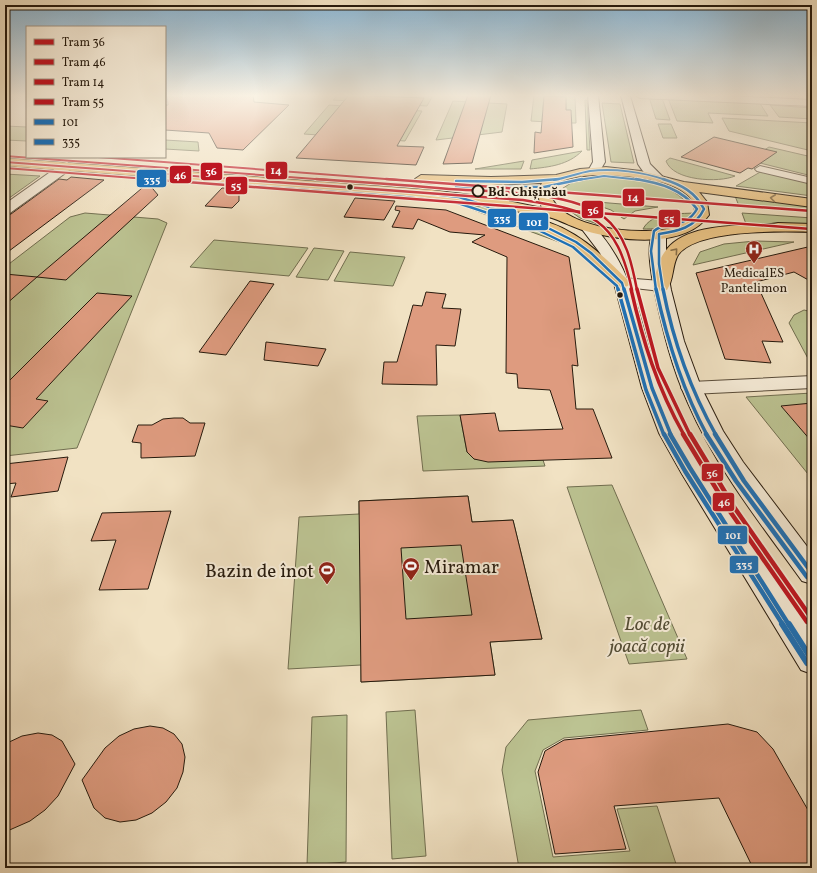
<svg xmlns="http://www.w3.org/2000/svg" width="817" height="873" font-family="Vollkorn,serif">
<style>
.green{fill:#bcc392;stroke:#716e50}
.building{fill:#de9b7f;stroke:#261a0d;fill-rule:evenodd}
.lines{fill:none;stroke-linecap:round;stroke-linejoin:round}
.pedestrian-casing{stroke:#594c3a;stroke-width:2}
.minor-casing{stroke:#594c3a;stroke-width:2}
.secondary-casing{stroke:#261a0d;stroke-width:2}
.primary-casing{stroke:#261a0d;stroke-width:2}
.pedestrian{fill:#f6ecd8;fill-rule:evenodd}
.minor{fill:#f6ecd8;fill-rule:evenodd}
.secondary{fill:#f6ecd8;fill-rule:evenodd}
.primary{fill:#e8c182;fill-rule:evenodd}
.bus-1-far4-casing{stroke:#f6ecd8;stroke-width:3.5}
.bus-1-far3-casing{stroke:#f6ecd8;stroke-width:4.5}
.bus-1-far2-casing{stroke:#f6ecd8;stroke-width:6}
.bus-1-far1-casing{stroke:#f6ecd8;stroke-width:8}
.bus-1-casing{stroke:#f6ecd8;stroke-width:9}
.bus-2-far4-casing{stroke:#f6ecd8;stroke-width:3.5}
.bus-2-far3-casing{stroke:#f6ecd8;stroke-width:4.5}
.bus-2-far2-casing{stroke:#f6ecd8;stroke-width:6}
.bus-2-far1-casing{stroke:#f6ecd8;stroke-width:8}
.bus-2-casing{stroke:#f6ecd8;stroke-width:9}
.bus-1-far4{stroke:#1d71b8;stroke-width:2}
.bus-1-far3{stroke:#1d71b8;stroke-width:2.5}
.bus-1-far2{stroke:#1d71b8;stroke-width:3.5}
.bus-1-far1{stroke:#1d71b8;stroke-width:4.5}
.bus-1{stroke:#1d71b8;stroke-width:6}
.bus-2-far4{stroke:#1d71b8;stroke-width:2}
.bus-2-far3{stroke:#1d71b8;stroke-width:2.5}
.bus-2-far2{stroke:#1d71b8;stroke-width:3.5}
.bus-2-far1{stroke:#1d71b8;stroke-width:4.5}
.bus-2{stroke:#1d71b8;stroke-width:6}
.tram-1-far3-casing{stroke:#f6ecd8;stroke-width:3.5}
.tram-1-far2-casing{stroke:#f6ecd8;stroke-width:4.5}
.tram-1-far1-casing{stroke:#f6ecd8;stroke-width:6}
.tram-1-casing{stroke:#f6ecd8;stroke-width:8}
.tram-2-far3-casing{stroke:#f6ecd8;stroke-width:3.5}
.tram-2-far2-casing{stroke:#f6ecd8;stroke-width:4.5}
.tram-2-far1-casing{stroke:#f6ecd8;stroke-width:6}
.tram-2-casing{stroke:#f6ecd8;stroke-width:8}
.tram-3-far1-casing{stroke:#f6ecd8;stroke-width:3.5}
.tram-3-casing{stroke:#f6ecd8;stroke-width:4.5}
.tram-4-far1-casing{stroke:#f6ecd8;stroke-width:3.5}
.tram-4-casing{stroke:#f6ecd8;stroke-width:4.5}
.tram-1-far3{stroke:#be1622;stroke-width:2}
.tram-1-far2{stroke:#be1622;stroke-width:2.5}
.tram-1-far1{stroke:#be1622;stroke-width:3.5}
.tram-1{stroke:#be1622;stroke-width:4.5}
.tram-2-far3{stroke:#be1622;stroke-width:2}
.tram-2-far2{stroke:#be1622;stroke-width:2.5}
.tram-2-far1{stroke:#be1622;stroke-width:3.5}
.tram-2{stroke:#be1622;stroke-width:4.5}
.tram-3-far1{stroke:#be1622;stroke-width:2}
.tram-3{stroke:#be1622;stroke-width:2.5}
.tram-4-far1{stroke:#be1622;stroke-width:2}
.tram-4{stroke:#be1622;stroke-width:2.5}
.oneway{stroke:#876e48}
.bus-dot{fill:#261a0d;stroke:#f6ecd8;stroke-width:1.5}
.stop-dot{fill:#f6ecd8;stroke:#261a0d;stroke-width:2}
.labels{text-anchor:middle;stroke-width:4;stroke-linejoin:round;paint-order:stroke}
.far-stop-label{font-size:13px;font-weight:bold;fill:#261a0d;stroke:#f6ecd8;text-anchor:start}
.far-poi-label{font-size:13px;fill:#261a0d;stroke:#f6ecd8}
.near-poi-label{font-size:19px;fill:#261a0d;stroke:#f6ecd8;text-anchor:start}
.near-park-label{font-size:19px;font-style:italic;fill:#534d35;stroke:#f6ecd8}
.line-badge{stroke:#f6ecd8;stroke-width:1.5}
.badge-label{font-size:11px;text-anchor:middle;font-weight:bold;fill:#fff}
</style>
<rect width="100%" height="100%" fill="#f1e2c3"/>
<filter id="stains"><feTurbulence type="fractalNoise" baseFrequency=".005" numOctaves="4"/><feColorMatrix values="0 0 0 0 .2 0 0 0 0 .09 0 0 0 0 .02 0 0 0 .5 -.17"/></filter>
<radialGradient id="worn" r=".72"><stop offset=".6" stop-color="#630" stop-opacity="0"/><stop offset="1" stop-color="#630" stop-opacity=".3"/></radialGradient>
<path class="green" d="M338,95H433L427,106L333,100Z
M534,95L575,96L576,123H568L571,110H566V97L544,96L543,108L547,122L531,121Z
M649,97L662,98L670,120L656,119Z
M668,98L759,102L768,116L708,113L713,123L677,121Z
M585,100H587L590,150H587Z
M453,101L507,104L502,132L436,140Z
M602,103L620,104L634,163L611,162Z
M329,105L422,111L405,141L304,134Z
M770,105L812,108V119L779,117Z
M722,118L812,123V151L729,131Z
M658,124H671L677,138H663Z
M5,126L27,127V141L5,140Z
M165,140L198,142L199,151L165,149Z
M769,147L812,157V176L748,160Z
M582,151C568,165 550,167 530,169L532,160Z
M670,158L735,176C719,183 673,181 666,161Z
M524,161L521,169H475Z
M108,171L393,191L390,196L103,175Z
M762,171L812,183V196L736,186Z
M5,174L40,176L5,201Z
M601,177C631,177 666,180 687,203L557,192L571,183Z
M735,196L812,206V212L739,206Z
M585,201L658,207L635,211L624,219L611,210Z
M458,204L486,207L516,217L505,222Z
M564,207L590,215L606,227L580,218Z
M85,213L158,219L167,223L77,448L5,456V267L70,217Z
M695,213C681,228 663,229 643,229C652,212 677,214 695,213Z
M742,213L812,218V225L746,224Z
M521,218L546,229L559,242L510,224Z
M214,240L308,248L289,276L190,267Z
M755,241L794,242L693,265L700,252L724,244Z
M314,248L344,251L328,280L296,277Z
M350,252L405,257L393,286L334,281Z
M804,310L812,312V366L789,323L794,315Z
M812,393V479L746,397Z
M460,415L467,452L474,459L543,460L545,466L423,471L417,416Z
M612,485L687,659L629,664L567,487Z
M468,496L472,522L513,520L542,639L490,642L495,675L361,682V665L288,669L299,517L359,514V501Z
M415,710L426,856L392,859L386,712Z
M641,710L648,730L564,738L543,750L535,771L553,857L630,851L617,809L657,806L677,867L519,868L502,770L506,747L528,720Z
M347,715L346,862L307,865L312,717Z"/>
<path class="building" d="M167,95H253L254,102L289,105L243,150L217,148L209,133L165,130V105H168Z
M349,95L424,98L397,146L424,147L416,165L296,158Z
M468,95H491L472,163L443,164Z
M544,96L566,97V110H571L573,147L534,153L535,132L541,133Z
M714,137L777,152L752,169L748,168L740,173L681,157Z
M71,177L104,180L5,254V215L11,214L59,179L67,180Z
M148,183L158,195L66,280L37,277Z
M222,188L239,189V201L232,208L205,206Z
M355,198L395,201L384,220L344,217Z
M396,206L446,210L569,257L580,329H574L578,366L572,365L576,409H593L612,458L488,462L474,459L467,452L460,415L495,413L499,431L563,429L550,390L518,388L517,374L506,373L507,257L472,242L485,235L450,232L418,219L413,229L392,227L400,211L395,210Z
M812,246V282L794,272L756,282L783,342L762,341L771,363L725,359L696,273Z
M5,274L37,277L5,305Z
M250,281L274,284L226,355L199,352Z
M426,292L446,294L442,308L461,309L455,346L436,345L437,385L382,384L384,362H397L413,305L422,306Z
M97,293L132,296L36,399L48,401L23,428L5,425V385Z
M266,342L326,349L318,366L264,360Z
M812,403V442L781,406Z
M174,418H183L190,423H205L195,456L141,458V443L132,442L138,425H152L163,419Z
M68,457L58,491L11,497L16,483L5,484V464Z
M468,496L472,522L513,520L542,639L490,642L495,675L361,682L359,501ZM461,545L472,615L406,619L401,548Z
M171,511L148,589L99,590L116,540L91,541L102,513Z
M728,724L757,732L773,749L812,817V868H753L719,798L614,806L626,849L555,854L538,772L545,751L564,740Z
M150,726L163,728L174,734L182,744L185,757L183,772L177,788L166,802L152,813L136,820L120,822L105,818L94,808L82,780L105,748L119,736L134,729Z
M38,733L52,735L62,741L75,764L58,796L45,810L30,821L5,832V744L22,736Z"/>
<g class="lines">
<g class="pedestrian-casing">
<path id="pedestrian" d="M760,166L812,178V184L757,171L755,169Z"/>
</g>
<g class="minor-casing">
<path id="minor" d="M635,95H707L812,100V106L640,98Z
M67,162L73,166L71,169L10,213L5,214V204L63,163Z
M622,278L661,281L667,282L669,286L667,290L661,291L616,286L614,283L616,280Z
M812,376V388L691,394L684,392L681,388L684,384L691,382Z"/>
</g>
<g class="secondary-casing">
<path id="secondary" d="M588,95H598L605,162L598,174L594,175L588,171L593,162Z
M621,95L630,96L650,164L664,178L662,181C651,184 644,173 638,164Z
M588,224C595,225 599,232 603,237C638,281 643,338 662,389C672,415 684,439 698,462L812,634V674L801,670L682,474L659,433L642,388L614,283L600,253L581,228L583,225Z
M659,230L664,231L666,234V262L671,290L684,341L701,387L723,431L743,462L812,553V584L802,581C761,524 716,468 688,403C672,368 663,331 655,293C652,278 645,244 654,231Z"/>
</g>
<g class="primary-casing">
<path id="primary" d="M5,158L432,190L494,198L542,208L537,193L542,183L491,185L421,183L415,179L421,175L491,177L556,175L580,169L606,167L641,171L684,182L812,199V207L699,192L707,202L709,215C685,249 621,241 586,231C574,228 564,222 552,218C544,215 534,214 525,213C494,206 463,202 432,198L5,166ZM594,175C619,175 680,177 693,202C695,205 695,210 695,214C688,221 681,226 671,228C641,236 559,229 550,193C556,178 580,176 594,175Z
M540,220C575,228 602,255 628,280L630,283L628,286L622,288L616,286L586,256L571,245L535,227L533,224L535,221Z
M778,223L812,224V232C783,231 696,229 678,255C672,265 674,279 667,290L661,291L655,290L653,286C656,273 658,259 667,249C684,228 722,226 747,225C758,224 768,225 778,223Z"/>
</g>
<use href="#pedestrian" class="pedestrian"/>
<use href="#minor" class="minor"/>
<use href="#secondary" class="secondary"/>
<use href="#primary" class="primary"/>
<g class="bus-1-far4-casing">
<path id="bus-1-far4" d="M5,162L250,180
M554,180C566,178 578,173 590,171C614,168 643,172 666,180"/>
</g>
<g class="bus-1-far3-casing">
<path id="bus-1-far3" d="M236,179L405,191L459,197L540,224L576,242L591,253L622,283L624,290
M456,181L522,182L559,179
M663,290L659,264V234C678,231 695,228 704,209C695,192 682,185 663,179"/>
</g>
<g class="bus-1-far2-casing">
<path id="bus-1-far2" d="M624,289L652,388L671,435
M663,289C673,340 690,389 716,435"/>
</g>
<g class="bus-1-far1-casing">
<path id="bus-1-far1" d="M670,434L690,468L789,625
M715,434L744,481L812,573"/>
</g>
<g class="bus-1-casing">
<path id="bus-1" d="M789,624L812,660"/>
</g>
<g class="bus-2-far4-casing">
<path id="bus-2-far4" d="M5,168L167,180
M578,180L604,176L641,180"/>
</g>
<g class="bus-2-far3-casing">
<path id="bus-2-far3" d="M153,179L404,197L458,203L538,230L573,247L617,286L618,290
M636,179C660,183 682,189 697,209C685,230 668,219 654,231L651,251L656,290
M456,187H544L582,179"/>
</g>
<g class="bus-2-far2-casing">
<path id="bus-2-far2" d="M618,289L646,390L664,435
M656,289C667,340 682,389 707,435"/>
</g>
<g class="bus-2-far1-casing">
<path id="bus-2-far1" d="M664,434L685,471L783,625
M706,434L736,481L807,577"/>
</g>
<g class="bus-2-casing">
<path id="bus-2" d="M782,624L807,663"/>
</g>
<use href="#bus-1-far4" class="bus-1-far4"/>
<use href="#bus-1-far3" class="bus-1-far3"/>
<use href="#bus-1-far2" class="bus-1-far2"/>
<use href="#bus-1-far1" class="bus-1-far1"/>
<use href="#bus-1" class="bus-1"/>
<use href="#bus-2-far4" class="bus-2-far4"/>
<use href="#bus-2-far3" class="bus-2-far3"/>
<use href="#bus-2-far2" class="bus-2-far2"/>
<use href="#bus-2-far1" class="bus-2-far1"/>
<use href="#bus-2" class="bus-2"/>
<g class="tram-1-far3-casing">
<path id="tram-1-far3" d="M5,156L329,180"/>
</g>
<g class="tram-1-far2-casing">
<path id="tram-1-far2" d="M316,179C360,182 405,185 449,189C492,192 569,190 604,217C626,234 632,264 637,290"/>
</g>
<g class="tram-1-far1-casing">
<path id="tram-1-far1" d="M637,289L658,368L690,435"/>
</g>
<g class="tram-1-casing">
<path id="tram-1" d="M690,434L734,507L812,619"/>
</g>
<g class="tram-2-far3-casing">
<path id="tram-2-far3" d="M5,162L247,180"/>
</g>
<g class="tram-2-far2-casing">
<path id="tram-2-far2" d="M233,179L523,200C592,211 616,217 632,290"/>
</g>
<g class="tram-2-far1-casing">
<path id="tram-2-far1" d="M631,289C643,342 657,387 684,435"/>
</g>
<g class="tram-2-casing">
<path id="tram-2" d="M683,434L729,510L807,622"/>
</g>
<g class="tram-3-far1-casing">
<path id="tram-3-far1" d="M98,157L399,180"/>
</g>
<g class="tram-3-casing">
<path id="tram-3" d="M386,179L812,211"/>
</g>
<g class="tram-4-far1-casing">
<path id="tram-4-far1" d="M5,168L160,180"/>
</g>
<g class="tram-4-casing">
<path id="tram-4" d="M147,179L811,229"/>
</g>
<use href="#tram-1-far3" class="tram-1-far3"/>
<use href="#tram-1-far2" class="tram-1-far2"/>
<use href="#tram-1-far1" class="tram-1-far1"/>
<use href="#tram-1" class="tram-1"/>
<use href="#tram-2-far3" class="tram-2-far3"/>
<use href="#tram-2-far2" class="tram-2-far2"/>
<use href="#tram-2-far1" class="tram-2-far1"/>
<use href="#tram-2" class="tram-2"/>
<use href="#tram-3-far1" class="tram-3-far1"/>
<use href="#tram-3" class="tram-3"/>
<use href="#tram-4-far1" class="tram-4-far1"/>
<use href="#tram-4" class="tram-4"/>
</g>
<defs><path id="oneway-chevron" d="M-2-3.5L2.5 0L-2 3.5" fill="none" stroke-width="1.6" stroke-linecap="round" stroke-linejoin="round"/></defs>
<g class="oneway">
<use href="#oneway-chevron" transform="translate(773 198) rotate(-173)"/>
<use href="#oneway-chevron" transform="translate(675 251) rotate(-49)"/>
</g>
<linearGradient id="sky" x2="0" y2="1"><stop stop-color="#8ab7d6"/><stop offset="0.44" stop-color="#f9f2e4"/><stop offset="1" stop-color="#f9f2e4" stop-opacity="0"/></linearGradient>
<rect width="817" height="217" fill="url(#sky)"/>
<defs>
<g id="hospital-pin" transform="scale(0.9)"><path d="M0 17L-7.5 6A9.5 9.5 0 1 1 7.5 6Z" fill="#8f2418" stroke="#f6ecd8"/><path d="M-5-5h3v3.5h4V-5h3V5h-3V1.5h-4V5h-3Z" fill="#fff"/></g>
<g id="stadium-pin" transform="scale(0.9)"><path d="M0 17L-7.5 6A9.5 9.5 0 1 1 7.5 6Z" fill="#8f2418" stroke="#f6ecd8"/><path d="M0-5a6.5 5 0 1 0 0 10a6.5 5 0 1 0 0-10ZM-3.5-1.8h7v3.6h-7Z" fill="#fff"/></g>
</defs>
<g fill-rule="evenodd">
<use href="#hospital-pin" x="754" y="249"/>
<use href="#stadium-pin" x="411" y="566"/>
<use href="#stadium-pin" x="327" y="570"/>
</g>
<g class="bus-dot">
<circle cx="350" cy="187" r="3.5"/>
<circle cx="620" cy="295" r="3.5"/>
</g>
<circle class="stop-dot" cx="478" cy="191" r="5.5"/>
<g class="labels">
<g class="far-stop-label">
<text x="488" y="196">Bd. Chișinău</text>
</g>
<g class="far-poi-label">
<text x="754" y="277">MedicalES<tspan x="754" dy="15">Pantelimon</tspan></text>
</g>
<g class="near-poi-label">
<text x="424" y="573">Miramar</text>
<text x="314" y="577" text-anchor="end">Bazin de înot</text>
</g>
<g class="near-park-label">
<text x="647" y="630">Loc de<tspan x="647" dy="22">joacă copii</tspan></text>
</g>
</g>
<g class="line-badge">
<rect x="265" y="161" width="23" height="19" rx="4" fill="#be1622"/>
<rect x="200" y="162" width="23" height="19" rx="4" fill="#be1622"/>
<rect x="169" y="165" width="23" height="19" rx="4" fill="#be1622"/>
<rect x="136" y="169" width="31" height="19" rx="4" fill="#1d71b8"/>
<rect x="225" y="176" width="23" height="19" rx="4" fill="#be1622"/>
<rect x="622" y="188" width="23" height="19" rx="4" fill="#be1622"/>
<rect x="581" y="200" width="23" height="19" rx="4" fill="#be1622"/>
<rect x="487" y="208" width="30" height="20" rx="4" fill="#1d71b8"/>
<rect x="658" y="209" width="23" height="19" rx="4" fill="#be1622"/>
<rect x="518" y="212" width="31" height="19" rx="4" fill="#1d71b8"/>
<rect x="701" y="463" width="23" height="19" rx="4" fill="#be1622"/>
<rect x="712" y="492" width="23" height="20" rx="4" fill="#be1622"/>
<rect x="717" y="525" width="31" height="20" rx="4" fill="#1d71b8"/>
<rect x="729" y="555" width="30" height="19" rx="4" fill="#1d71b8"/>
</g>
<g class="badge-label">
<text x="276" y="174">14</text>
<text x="211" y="175">36</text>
<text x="180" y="179">46</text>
<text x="152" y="183">335</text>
<text x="236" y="189">55</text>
<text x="633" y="201">14</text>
<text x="593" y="214">36</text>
<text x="502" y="222">335</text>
<text x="669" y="222">55</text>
<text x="534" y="226">101</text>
<text x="712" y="477">36</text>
<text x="724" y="506">46</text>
<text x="733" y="539">101</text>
<text x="744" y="568">335</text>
</g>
<rect width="817" height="873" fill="none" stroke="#f1e2c3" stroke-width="20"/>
<rect x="6" y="6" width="805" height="861" fill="none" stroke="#261a0d" stroke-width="2"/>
<rect x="10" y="10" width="797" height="853" fill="none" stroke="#261a0d"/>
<rect x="26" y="26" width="140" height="132" fill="#f6ecd8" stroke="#a39887"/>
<rect x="34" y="39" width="20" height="6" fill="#be1622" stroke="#a39887"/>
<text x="62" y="46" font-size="12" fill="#261a0d">Tram 36</text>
<rect x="34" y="59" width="20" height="6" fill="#be1622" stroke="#a39887"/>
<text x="62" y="66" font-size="12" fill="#261a0d">Tram 46</text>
<rect x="34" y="79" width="20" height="6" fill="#be1622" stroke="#a39887"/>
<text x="62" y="86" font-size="12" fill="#261a0d">Tram 14</text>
<rect x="34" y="99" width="20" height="6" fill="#be1622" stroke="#a39887"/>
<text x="62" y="106" font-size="12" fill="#261a0d">Tram 55</text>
<rect x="34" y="119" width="20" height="6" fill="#1d71b8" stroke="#a39887"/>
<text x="62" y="126" font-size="12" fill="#261a0d">101</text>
<rect x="34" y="139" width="20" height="6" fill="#1d71b8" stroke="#a39887"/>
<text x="62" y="146" font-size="12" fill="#261a0d">335</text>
<rect width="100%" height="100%" filter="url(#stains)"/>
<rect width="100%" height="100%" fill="url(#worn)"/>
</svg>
